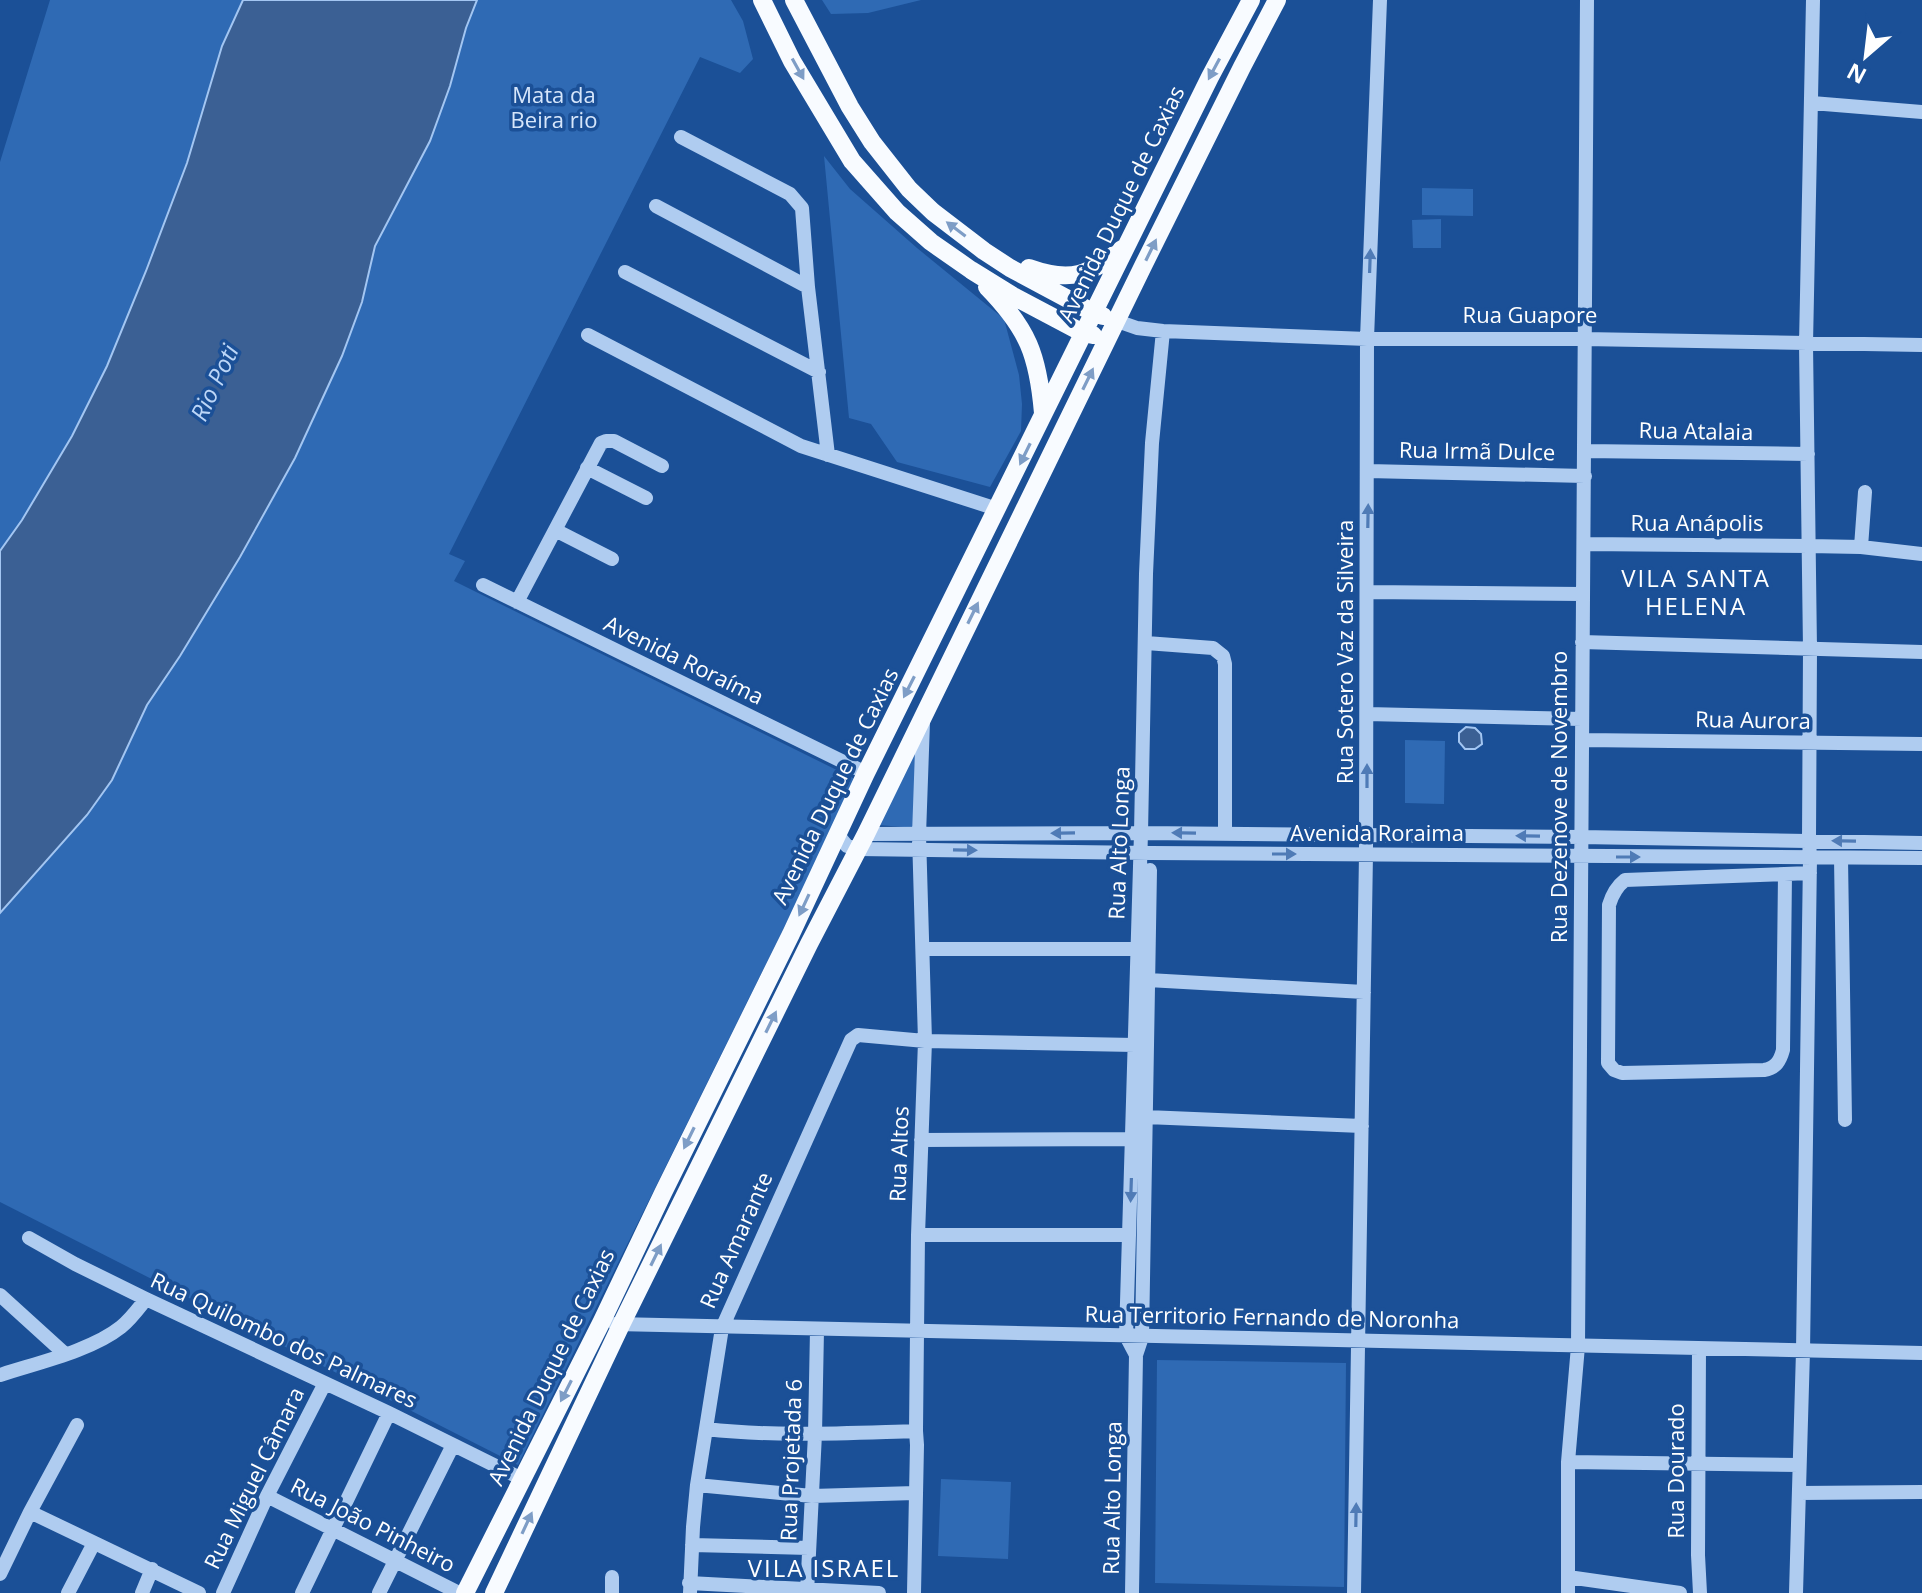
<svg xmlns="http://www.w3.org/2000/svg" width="1922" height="1593" font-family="'Open Sans',sans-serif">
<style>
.green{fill:#2f6ab4}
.water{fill:#3b6094;stroke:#a3c6f2;stroke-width:2}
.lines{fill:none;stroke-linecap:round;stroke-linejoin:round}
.minor{stroke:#afccf0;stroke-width:14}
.major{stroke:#f8fbff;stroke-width:18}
.oneway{fill:#7e9dc6}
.oneway2{fill:#4f7bb6}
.labels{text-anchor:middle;stroke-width:7;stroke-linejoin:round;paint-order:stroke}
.park-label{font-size:22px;fill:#d6e6fb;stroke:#1b5097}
.street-label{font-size:22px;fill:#fff;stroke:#1b5097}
.water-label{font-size:24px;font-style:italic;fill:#bcd6f7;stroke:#1b5097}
.neighbourhood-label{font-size:24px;letter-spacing:2px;fill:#fff;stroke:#1b5097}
</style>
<rect width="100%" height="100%" fill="#1b5097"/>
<path class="green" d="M50,0H243L222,46L187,163L146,271L107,366L72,436L22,520L0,551V162Z
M477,0H731L743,21L753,59L740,73L700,57L449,554L465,561L454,581L857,780L518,1465L0,1202V913L87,815L112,780L147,705L180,656L240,557L295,458L342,356L361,302L375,246L430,141L450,86L466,28Z
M822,0H921L868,13L831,14Z
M824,156L850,189L917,248L1004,319L1019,375L1022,404L1021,431L990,487L897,462L871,424L849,418Z
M1422,188L1473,189V216L1422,215Z
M1441,219V248H1413L1412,220Z
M1405,740L1445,741L1444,804L1405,803Z
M915,745L916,828L878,825Z
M1157,1360L1346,1363L1344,1587L1155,1583Z
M941,1479L1011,1482L1008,1559L938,1556Z"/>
<path class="water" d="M243,0H477L466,28L450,86L430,141L375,246L362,302L342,356L295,458L240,557L180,656L147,705L112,780L87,815L0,913V551L22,520L72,436L107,366L146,271L187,163L222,46Z
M1466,727L1475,728L1481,734L1482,744L1475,749H1465L1459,742V733Z"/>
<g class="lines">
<path class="minor" d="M1812,103L1922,112
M681,137L790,194L802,208L808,287L828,455
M656,206L808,287
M625,272L819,372
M1117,321L1137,328L1163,331L1367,339H1584L1922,345
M588,335L801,446L997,509
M1585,451L1808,454
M587,468L646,498
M1368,471L1585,476
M555,530L612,559
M1584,544L1809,546L1861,547L1922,554
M1861,547L1865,492
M483,585L866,773
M1367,592L1582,594
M517,602L601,443L606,441H614L662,466
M1582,642L1922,652
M1146,643L1213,648L1223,656L1225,664V834
M1367,714L1582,719
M1583,740L1922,744
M837,834L847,846L859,849L1150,853L1922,858
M866,834L1141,833L1581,837L1922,843
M1841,858L1845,1120
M1785,874L1783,1050C1780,1061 1776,1068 1764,1070L1622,1073L1614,1070L1608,1063L1609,905C1612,895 1616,887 1625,880L1810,873
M923,949H1144
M1148,980L1364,992
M1146,1117L1362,1126
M921,1140L1132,1139
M918,1235H1129
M29,1238L75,1264L146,1299L389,1413L522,1479
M0,1295L65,1354
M615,1324L1922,1353
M1699,1349L1698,1555L1700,1593
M1136,1355L1126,1336L1141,833L1146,574L1152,443L1163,331
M0,1375C36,1363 91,1351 121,1327C131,1319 138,1309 146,1299
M706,1429C776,1437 846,1433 916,1431
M1568,1462L1799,1465
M697,1485L812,1496L915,1493
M1799,1493L1922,1492
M267,1496L459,1593
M30,1512L199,1593
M692,1545L809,1548
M0,1574L30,1512L77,1425
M1568,1577L1680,1593
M689,1583L879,1593
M68,1593L94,1543
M142,1593L152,1569
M223,1593L267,1496L325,1383
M302,1593L389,1413
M379,1593L453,1445
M612,1593V1577
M690,1593L693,1527L697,1485L722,1328L851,1040L858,1035L925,1041L1135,1045
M807,1593L815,1434L817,1330
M914,1593L917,1445L916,1431L918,1235L925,1041L919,835L923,722
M1132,1593L1136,1355L1142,1337L1150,870
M1354,1593L1366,854L1367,339L1380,0
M1568,1593V1462L1578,1346L1587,0
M1796,1593L1803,1351L1810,858L1809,840L1810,649L1806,344L1813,0"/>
<path class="major" d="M762,0L792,61L852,161L897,212L931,242L971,270L1013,296L1083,333L1093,335
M794,0L850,107L872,142L909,189L933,212L984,251L1010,268L1094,313L1103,316
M1029,268C1071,283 1089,275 1122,249
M987,287C1028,329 1038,355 1043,413
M465,1593L602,1321L663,1193L791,934L866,773L1210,77L1251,0
M494,1593L621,1325L809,944L866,834L1144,264L1242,67L1277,0"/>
</g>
<defs><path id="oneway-solid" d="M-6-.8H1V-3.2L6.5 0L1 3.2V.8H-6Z" transform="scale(2)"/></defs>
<g class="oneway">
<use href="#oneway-solid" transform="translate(798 69) rotate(61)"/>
<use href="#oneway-solid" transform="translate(1214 69) rotate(118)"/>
<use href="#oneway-solid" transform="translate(956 229) rotate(-143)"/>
<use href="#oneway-solid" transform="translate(1151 250) rotate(-64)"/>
<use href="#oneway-solid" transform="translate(1088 379) rotate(-64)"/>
<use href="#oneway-solid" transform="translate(1025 454) rotate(116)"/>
<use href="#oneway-solid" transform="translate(973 613) rotate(-64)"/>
<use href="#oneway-solid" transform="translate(909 687) rotate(117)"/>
<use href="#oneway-solid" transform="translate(804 905) rotate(115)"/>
<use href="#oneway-solid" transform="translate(771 1022) rotate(-64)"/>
<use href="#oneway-solid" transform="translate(689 1138) rotate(116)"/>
<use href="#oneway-solid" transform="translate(656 1255) rotate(-64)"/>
<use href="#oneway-solid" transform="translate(566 1391) rotate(117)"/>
<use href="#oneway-solid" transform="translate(527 1523) rotate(-65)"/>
</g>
<g class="oneway2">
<use href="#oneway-solid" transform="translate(1370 261) rotate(-88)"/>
<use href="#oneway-solid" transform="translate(1368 516) rotate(-89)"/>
<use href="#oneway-solid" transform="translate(1367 776) rotate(-90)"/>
<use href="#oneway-solid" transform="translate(1063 833) rotate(179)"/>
<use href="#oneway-solid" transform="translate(1184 833) rotate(-179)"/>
<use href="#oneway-solid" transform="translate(1528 836) rotate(-179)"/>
<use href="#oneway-solid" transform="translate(1844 841) rotate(-179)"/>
<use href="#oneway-solid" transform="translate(965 850) rotate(1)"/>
<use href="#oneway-solid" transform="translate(1284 854)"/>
<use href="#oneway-solid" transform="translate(1628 857)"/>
<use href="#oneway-solid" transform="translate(1131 1190) rotate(92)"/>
<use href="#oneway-solid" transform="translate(1356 1515) rotate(-89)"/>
</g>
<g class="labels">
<g class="park-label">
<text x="554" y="103">Mata da<tspan x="554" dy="25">Beira rio</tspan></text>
</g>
<g class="street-label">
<text transform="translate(1121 204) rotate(-64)" y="8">Avenida Duque de Caxias</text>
<text x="1530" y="323">Rua Guapore</text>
<text transform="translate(1696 431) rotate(1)" y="8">Rua Atalaia</text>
<text transform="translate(1477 451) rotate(1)" y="8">Rua Irmã Dulce</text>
<text x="1697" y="531">Rua Anápolis</text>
<text transform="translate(1345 652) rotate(-90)" y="8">Rua Sotero Vaz da Silveira</text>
<text transform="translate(684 660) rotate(26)" y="8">Avenida Roraíma</text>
<text transform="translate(1753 720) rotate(1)" y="8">Rua Aurora</text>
<text transform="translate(835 786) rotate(-64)" y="8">Avenida Duque de Caxias</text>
<text transform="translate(1559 797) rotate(-90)" y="8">Rua Dezenove de Novembro</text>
<text x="1377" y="841">Avenida Roraima</text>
<text transform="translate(1119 843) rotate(-88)" y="8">Rua Alto Longa</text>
<text transform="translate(899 1154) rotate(-88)" y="8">Rua Altos</text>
<text transform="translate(736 1240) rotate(-66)" y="8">Rua Amarante</text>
<text transform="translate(1272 1317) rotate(1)" y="8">Rua Territorio Fernando de Noronha</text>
<text transform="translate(284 1340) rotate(25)" y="8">Rua Quilombo dos Palmares</text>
<text transform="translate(551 1367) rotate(-64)" y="8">Avenida Duque de Caxias</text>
<text transform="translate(791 1460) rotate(-88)" y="8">Rua Projetada 6</text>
<text transform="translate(1676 1471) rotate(-90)" y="8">Rua Dourado</text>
<text transform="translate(254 1478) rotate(-64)" y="8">Rua Miguel Câmara</text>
<text transform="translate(1112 1498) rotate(-89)" y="8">Rua Alto Longa</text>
<text transform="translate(373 1525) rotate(27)" y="8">Rua João Pinheiro</text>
</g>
<g class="water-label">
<text transform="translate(215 383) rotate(-65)" y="8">Rio Poti</text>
</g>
<g class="neighbourhood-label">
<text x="1696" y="587">VILA SANTA<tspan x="1696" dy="28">HELENA</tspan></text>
<text x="824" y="1577">VILA ISRAEL</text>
</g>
</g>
<g transform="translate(1866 56) rotate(208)" stroke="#1b5097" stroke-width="6" paint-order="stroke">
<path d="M0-6L14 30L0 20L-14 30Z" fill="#ffffff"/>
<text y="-12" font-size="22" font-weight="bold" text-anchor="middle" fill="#ffffff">N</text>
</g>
</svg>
